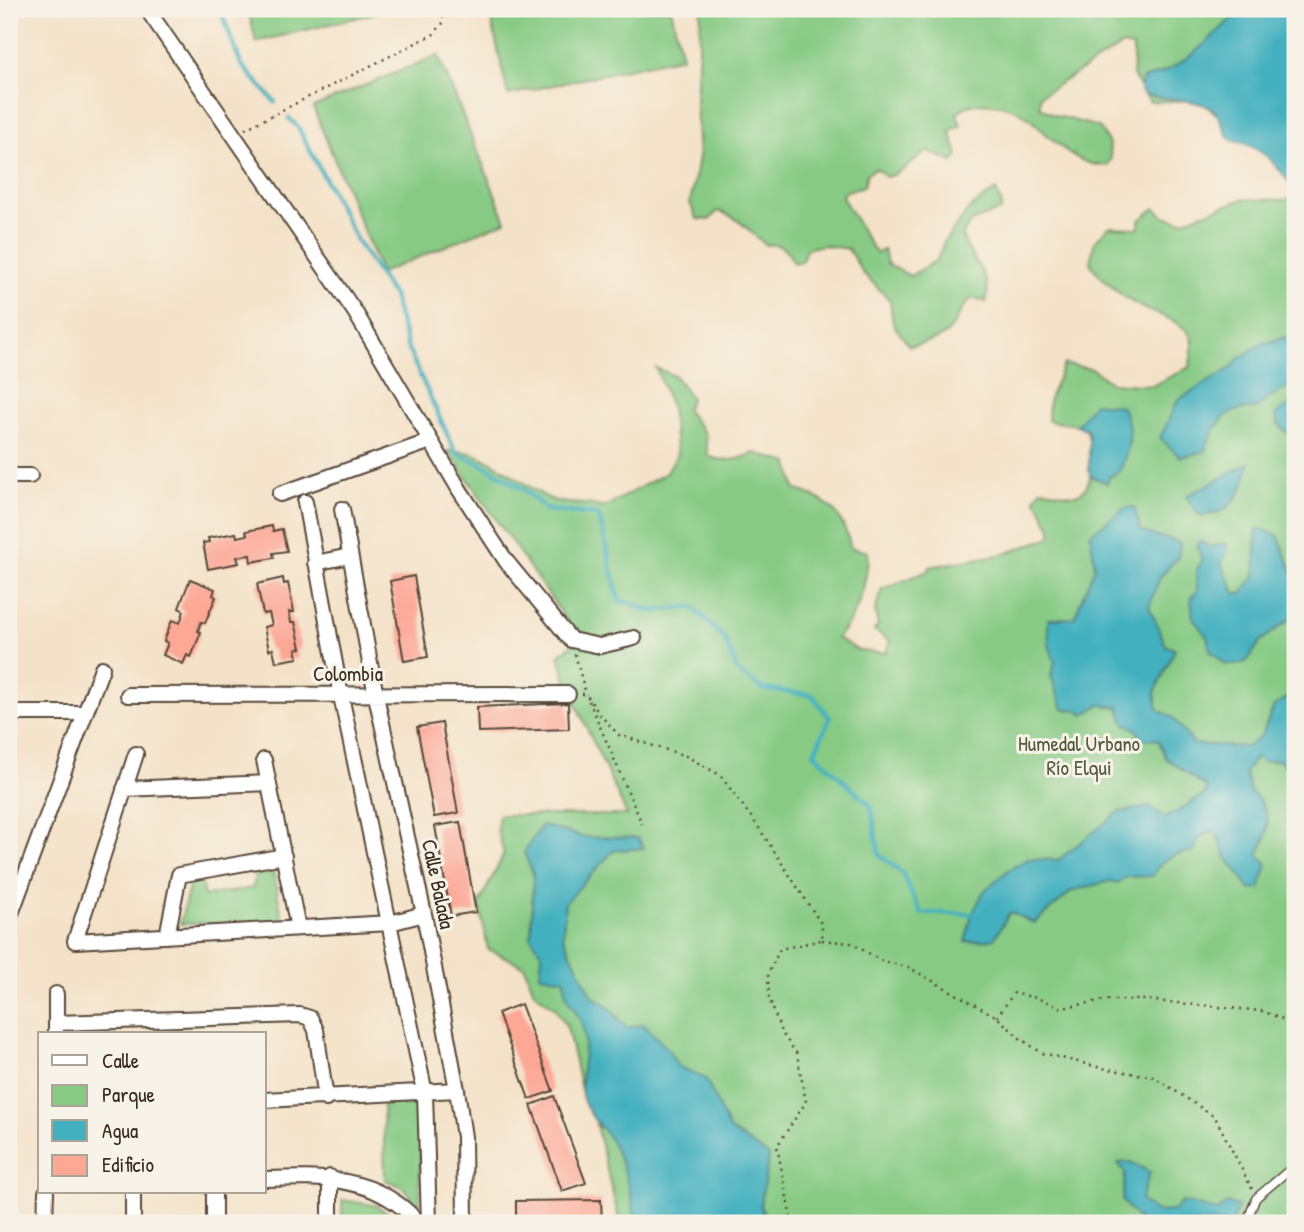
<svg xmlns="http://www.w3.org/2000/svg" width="1304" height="1232" font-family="'Patrick Hand',sans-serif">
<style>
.green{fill:#86ca84;stroke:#607a51;stroke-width:2}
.water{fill:#42b0bf;stroke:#3e6d6e;stroke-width:2}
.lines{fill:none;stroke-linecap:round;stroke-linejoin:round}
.stream{stroke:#42b0bf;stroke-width:4.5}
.building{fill:#fda795}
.service-casing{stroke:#574638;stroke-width:10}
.minor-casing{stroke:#574638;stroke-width:18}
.path{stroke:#574638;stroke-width:2.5;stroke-dasharray:2 5;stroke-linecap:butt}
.service{stroke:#fff;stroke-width:7}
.minor{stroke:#fff;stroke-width:14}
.labels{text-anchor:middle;stroke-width:6;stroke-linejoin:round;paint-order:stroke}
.street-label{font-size:21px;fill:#3b2a1e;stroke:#f7f3e8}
.park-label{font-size:21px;fill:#525a3d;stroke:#f7f3e8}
</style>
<rect width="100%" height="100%" fill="#f7f3e8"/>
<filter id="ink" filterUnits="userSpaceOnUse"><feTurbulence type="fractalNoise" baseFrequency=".0143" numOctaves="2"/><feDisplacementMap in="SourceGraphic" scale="14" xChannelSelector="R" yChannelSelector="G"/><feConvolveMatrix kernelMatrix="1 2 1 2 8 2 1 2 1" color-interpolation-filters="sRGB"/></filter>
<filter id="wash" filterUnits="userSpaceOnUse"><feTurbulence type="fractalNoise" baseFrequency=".00686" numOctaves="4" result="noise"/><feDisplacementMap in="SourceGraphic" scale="28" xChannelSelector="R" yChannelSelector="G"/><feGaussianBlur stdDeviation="1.57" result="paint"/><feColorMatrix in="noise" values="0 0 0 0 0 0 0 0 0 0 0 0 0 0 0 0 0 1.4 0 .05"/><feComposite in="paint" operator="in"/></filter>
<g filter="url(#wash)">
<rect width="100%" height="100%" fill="#f4e2c8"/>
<path class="green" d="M248,9H392L256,42Z
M489,9H671L682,57L508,95Z
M701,9H1295L1293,175L1199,100L1150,102L1133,76V47L1122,45L1040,96V107L1054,115L1099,127L1109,144L1111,159L1107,165C1078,170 1046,132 1026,116C1010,104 970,96 957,114L961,126L950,131L958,155L953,162L928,151C913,160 903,174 886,177L876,168L867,174L864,186L844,192L842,197L871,246L877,253L884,250L887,264L910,276L937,260L944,242L971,207L996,190L1001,203V210L971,222L962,235C968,259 994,274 986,302L973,298C960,306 959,319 950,330C942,340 921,344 909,346L893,324L890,300L863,273L848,249L823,245L806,249L802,261L794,263C788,251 782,242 766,245C749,232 741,218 718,211L709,220L697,219L690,203L699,157L696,102Z
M438,55L506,221L381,273L313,107Z
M1295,193V1215L1289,1223H620L596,1125L599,1128L582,1079L583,1099L567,1027L555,1008L534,992L524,966L488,949L479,904L504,854L497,829L499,815H627L567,685L559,655L586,634L572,628L448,451C486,448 517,482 550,499C567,507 586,500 603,508L666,473L677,455L671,407L656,368L675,376L691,398L686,409L705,434L708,456C725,463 739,460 755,453L789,463L795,489C831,501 842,513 851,548L868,552C867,585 859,614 837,638L859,651L886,653L890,641L874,630L878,626L875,611L882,589L928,571L930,567L1004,554L1046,539L1051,536L1052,528C1044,521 1044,509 1035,499L1041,489C1051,490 1072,498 1080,493C1098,483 1093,434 1080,421L1077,425L1048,421L1049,399L1064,364L1092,369L1112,383L1152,386L1190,367C1190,358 1195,343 1190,335C1180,320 1158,315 1143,308C1126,300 1099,278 1090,263L1095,241L1109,227L1139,228V221L1155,208L1163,216L1182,221L1243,199L1287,200Z
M273,871L283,921L180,924L190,883L201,882L204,896L253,888L255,875Z
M416,1098L420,1149V1208L403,1187L385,1180L383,1100Z
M342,1200L375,1205L404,1223H342Z"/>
<path class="water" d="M1251,9H1295V192C1281,168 1260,143 1231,140C1223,132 1222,119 1215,111C1204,99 1161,99 1144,95L1139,87L1144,78C1167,75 1194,54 1211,38C1225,26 1232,14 1251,9Z
M1295,334V383L1268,398L1256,409C1224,406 1215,425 1204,452L1180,457L1160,438L1178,400L1231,368L1239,358L1262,344Z
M1295,402V440L1278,424L1276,414Z
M1094,403L1121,406C1135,427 1129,449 1120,471L1109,477L1107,483L1090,476C1087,460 1091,447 1088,430L1077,425Z
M1249,463C1244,492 1233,516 1199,515L1186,496Z
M1134,507L1141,530C1155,539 1166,536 1180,543L1178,557L1160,577L1149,607L1166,646L1175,649L1155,692L1158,709L1173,718L1194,744L1247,747L1262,735L1274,706L1295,693V777L1280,760L1261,762L1256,757L1245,772L1250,792C1271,805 1272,833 1258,854L1267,864L1260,889H1249C1242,874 1233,868 1226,856C1220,845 1222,839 1212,831L1198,839L1194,852C1178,851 1159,860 1153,876L1127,877L1118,883L1110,881L1072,891L1034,923L1010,912L994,939L965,942L972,914L984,891L1007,871L1028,859L1058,860L1119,812L1149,807L1165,817C1180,813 1191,801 1205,794L1207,788L1166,758L1158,740L1141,739L1136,729L1124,723L1119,707L1100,705L1083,715L1078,710L1063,709L1051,676L1055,662L1049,645L1048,619L1074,618L1095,567L1090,534L1125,508Z
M1257,528L1278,535L1295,578V610L1292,618L1262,640L1246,662L1237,665L1225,664L1210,650L1207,637L1193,618L1191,598L1197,591L1196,571L1202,561L1197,545L1200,541L1210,547L1226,543L1228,551L1221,563L1235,593L1242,594L1255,575Z
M542,825L583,837L638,838L644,848L613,851L565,903L563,937L592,996L607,1005L627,1028L643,1024L668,1049L678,1066L706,1079L729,1129L769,1156L760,1206L769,1223H636C632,1197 624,1165 611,1141C603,1127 592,1121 584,1102C575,1077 591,1048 581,1022C573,1002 564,1003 565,979L540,975L542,954L531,937L533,874L524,852Z
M1130,1162L1150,1172L1141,1200L1156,1212L1173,1211L1182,1202L1217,1211L1227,1203L1239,1206L1232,1223H1141L1122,1201L1125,1173L1118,1163Z"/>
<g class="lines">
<path class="stream" d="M220,9L241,64L275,102
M289,118L298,127L357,241L393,296L408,349L456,453L484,465L525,490L547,510L599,515L619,600L654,611L693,607L725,639L737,671L763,689L812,695L830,718L814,753L871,806L879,854L902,873L921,913L972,914"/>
</g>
<g id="blocks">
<path class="building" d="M272,526L273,531L282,529L287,551L273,553L274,558L251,562L250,555L237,557L239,563L208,569L203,543L209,542L208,538L236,533L237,537L247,535L246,531Z
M414,576L428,657L404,661L390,581Z
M283,578L284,584L288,583L294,612H289L291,622H295L301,648L296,649L298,658L276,662L273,649L269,650L264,627L272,625L269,613L263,614L257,584Z
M190,579L215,589L213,595L216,597L205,623L201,622L198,631L201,632L191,657L187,655L183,664L163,655L168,643L164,641L172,620L180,623L184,611L179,608Z
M568,703L569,729L478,732L477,707Z
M442,723L458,813L434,817L417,727Z
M460,822L476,912L451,916L435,826Z
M521,1004L553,1091L529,1099L498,1013Z
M554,1096L586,1183L562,1191L531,1105Z
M601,1200L602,1223H516V1201Z"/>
</g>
</g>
<g filter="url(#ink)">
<use href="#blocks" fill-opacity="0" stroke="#574638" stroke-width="2"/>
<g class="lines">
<g class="service-casing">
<path id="service" d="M1246,1223L1256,1198L1295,1165"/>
</g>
<g class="minor-casing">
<path id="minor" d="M147,9L355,312L459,489L506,561L571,640L600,646L634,638
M9,476H30
M280,494L431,441
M305,502L341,696L425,1093L429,1223
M342,509L376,696L424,914L457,1090L464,1137L465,1223
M315,563L350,556
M128,695L568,694
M9,713H84
M136,754L75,941L390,923L424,914
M264,760L298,928
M124,789L269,783
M9,919L102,668
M167,936L179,875L284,856
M56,1023L300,1015L310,1018L316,1030L326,1099
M56,1034V994
M264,1100L457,1090
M330,1177V1223
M264,1179C323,1177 376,1175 419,1223
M133,1192V1223
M45,1223L46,1192
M214,1223V1192"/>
</g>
<path class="path" d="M245,129L434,34L444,22L442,9
M575,654L586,695
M582,694H586L600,715L619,735L686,756L720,775L757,825L822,925V940L780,949L768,974L769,997L781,1032L797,1054L806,1102L777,1146L792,1223
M589,701L642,824
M822,940L851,943L882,961L908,967L997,1017L1021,1039L1042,1053L1102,1068L1154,1077L1215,1117L1252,1189
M997,1017L1014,993L1037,998L1062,1008L1105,1000H1145L1262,1011L1295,1024"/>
<use href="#service" class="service"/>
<use href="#minor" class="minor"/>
</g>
</g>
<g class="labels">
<g class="street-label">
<text x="348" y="681">Colombia</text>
<text transform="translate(438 884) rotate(78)" y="7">Calle Balada</text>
</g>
<g class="park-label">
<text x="1079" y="751">Humedal Urbano<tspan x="1079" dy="24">Río Elqui</tspan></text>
</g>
</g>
<rect width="1304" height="1232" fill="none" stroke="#f7f3e8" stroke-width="35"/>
<rect x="38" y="1032" width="228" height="161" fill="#f7f3e8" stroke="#aca397" stroke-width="2"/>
<rect x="52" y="1055" width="35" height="10" fill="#ffffff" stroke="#aca397" stroke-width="2"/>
<text x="102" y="1068" font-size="21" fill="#3b2a1e">Calle</text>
<rect x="52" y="1085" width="35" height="21" fill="#86ca84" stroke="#aca397" stroke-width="2"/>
<text x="102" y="1102" font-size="21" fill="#3b2a1e">Parque</text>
<rect x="52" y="1120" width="35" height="21" fill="#42b0bf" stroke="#aca397" stroke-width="2"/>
<text x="102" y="1138" font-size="21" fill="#3b2a1e">Agua</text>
<rect x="52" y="1155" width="35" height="21" fill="#fda795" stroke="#aca397" stroke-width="2"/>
<text x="102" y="1172" font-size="21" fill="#3b2a1e">Edificio</text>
</svg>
